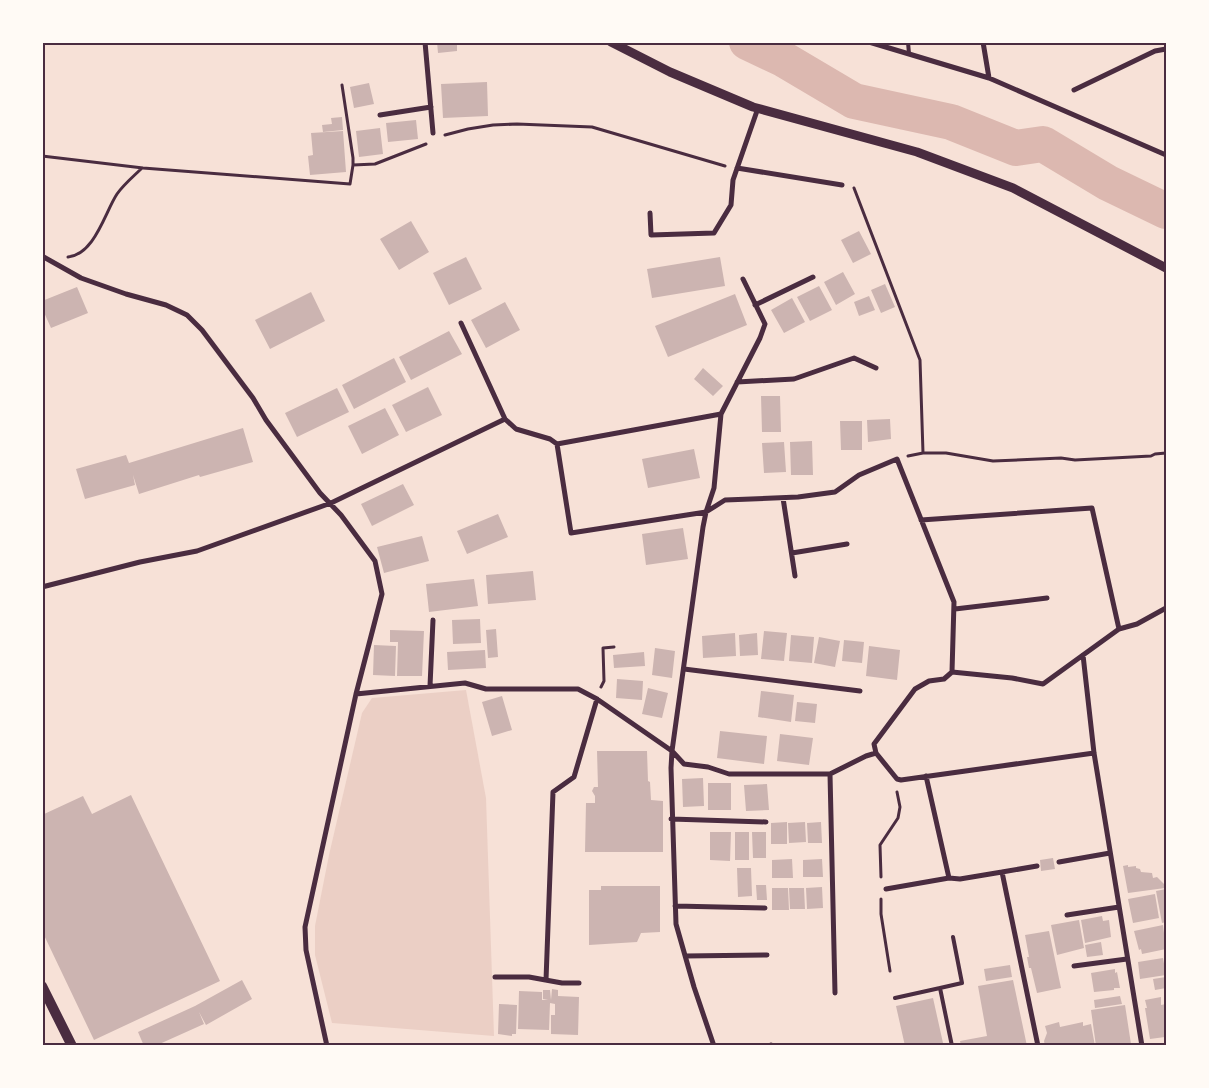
<svg xmlns="http://www.w3.org/2000/svg" width="1209" height="1088" font-family="Commissioner,sans-serif">
<style>
.green{fill:#ebcfc5}
.lines{fill:none;stroke-linecap:round;stroke-linejoin:round}
.river{stroke:#dcb8b0;stroke-width:36}
.building{fill:#ccb4b1}
.path{stroke:#4a2c40;stroke-width:3}
.service{stroke:#4a2c40;stroke-width:4}
.minor{stroke:#4a2c40;stroke-width:5}
.tertiary{stroke:#4a2c40;stroke-width:9}
.secondary{stroke:#4a2c40;stroke-width:10}
.neatline{fill:none;stroke:#4a2c40;stroke-width:2}
</style>
<rect width="100%" height="100%" fill="#f7e1d7"/>
<path class="green" d="M466,690L486,798L494,1036L332,1023L315,955V926L329,855L362,713L372,698Z"/>
<g class="lines">
<path class="river" d="M747,42L783,59L854,101L951,122L1016,148L1043,144L1108,183L1166,211"/>
</g>
<path class="building" d="M437,42H457V51L438,53Z
M487,82L488,116L443,118L441,84Z
M369,83L374,104L354,108L350,87Z
M342,117L343,130L323,132L322,125L332,124L331,118Z
M416,120L418,139L388,142L386,123Z
M380,128L383,154L359,157L356,131Z
M343,131L346,172L310,175L308,156L313,155L311,133Z
M411,221L429,252L399,270L380,239Z
M859,231L871,254L853,263L841,240Z
M466,257L482,289L449,305L433,273Z
M720,257L725,286L652,298L647,269Z
M843,272L855,294L836,305L824,282Z
M885,284L895,307L881,313L871,290Z
M819,286L832,310L810,321L797,297Z
M77,287L88,313L51,328L42,308V301Z
M311,292L325,321L270,349L255,320Z
M735,294L747,325L668,357L655,326Z
M869,296L875,310L859,316L854,302Z
M792,298L805,322L784,333L771,310Z
M505,302L520,330L486,348L471,320Z
M449,331L462,354L411,380L399,357Z
M394,358L406,382L354,409L342,385Z
M703,368L723,386L713,396L694,379Z
M428,387L442,415L406,432L392,405Z
M337,388L349,412L297,437L285,413Z
M761,396H780L781,432H762Z
M385,408L399,435L362,454L348,426Z
M890,419L891,439L868,442L867,420Z
M840,421H862V450H841Z
M243,428L253,462L200,477L199,475L139,494L133,475L135,485L85,499L76,469L126,455L129,463Z
M812,441L813,475H791L790,442Z
M784,442L786,472L764,473L762,443Z
M694,449L700,478L648,488L642,459Z
M403,484L414,505L372,526L361,504Z
M498,514L508,537L467,554L457,531Z
M683,528L688,559L646,565L642,534Z
M422,536L429,561L384,573L377,547Z
M533,571L536,600L488,604L486,575Z
M474,579L478,606L429,612L426,584Z
M480,619L481,643L453,644L452,620Z
M496,629L498,657L488,658L486,630Z
M390,630L424,631L422,676H397L398,642H390Z
M764,631L787,633L784,661L761,659Z
M735,633L736,656L703,658L702,636Z
M757,633L758,655L740,656L739,635Z
M791,635L814,637L812,663L789,661Z
M819,637L840,641L835,667L814,663Z
M844,640L864,642L862,663L842,661Z
M374,645L396,646L395,676L373,675Z
M869,646L900,650L897,680L866,676Z
M655,648L675,651L672,678L652,675Z
M485,650L486,668L448,670L447,652Z
M644,652L645,666L614,668L613,655Z
M617,679L643,681L642,700L616,698Z
M648,688L668,693L662,718L642,714Z
M761,691L794,695L791,722L758,717Z
M502,696L512,730L492,736L482,702Z
M797,702L817,704L815,723L795,721Z
M720,731L767,736L764,764L717,758Z
M780,734L813,738L809,765L777,761Z
M597,751H647L648,781L650,782L651,800L663,801V852H585L586,803H595V796L592,791L594,787H598Z
M703,778L704,806L683,807L682,779Z
M708,783H731V810H708Z
M767,784L769,810L746,811L744,785Z
M131,795L220,981L94,1040L42,931V815L83,796L92,814Z
M787,822V844H771V823Z
M805,822L806,842L789,843L788,823Z
M821,822L822,843H808L807,823Z
M710,832H731L730,861L710,860Z
M735,832H749V860H735Z
M752,832H766V858H753Z
M1053,858L1055,869L1041,871L1040,860Z
M792,859L793,878H772V860Z
M822,859L823,877H803V860Z
M1128,865V867L1136,866V868L1140,869L1141,872L1152,873L1153,878L1157,877L1165,885V888L1128,893L1123,866Z
M737,868H751L752,896L738,897Z
M756,885H766L767,900H757Z
M601,886H660V932L641,933L637,942L589,945V890H601Z
M822,887L823,908L807,909L806,888Z
M772,888H788L789,910H772Z
M789,888H804L805,909H790Z
M1166,889V922L1162,923L1156,891Z
M1155,894L1159,918L1133,923L1128,899Z
M1102,916L1103,921L1109,920L1111,937L1085,943L1081,920Z
M1079,920L1084,948L1057,955L1051,925Z
M1163,925L1166,949L1142,954L1141,949L1139,950L1134,931Z
M1049,931L1061,988L1037,993L1031,968H1029L1027,957H1029L1025,935Z
M1101,942L1103,955L1087,957L1085,945Z
M1163,958L1166,975L1140,979L1138,962Z
M1010,965L1012,977L986,981L984,969Z
M1115,969V973L1117,972L1120,988H1114V990L1094,992L1091,973Z
M1166,977V988L1155,990L1153,979Z
M242,980L252,999L206,1025L199,1012L204,1024L155,1046H144L138,1032L195,1006Z
M1013,980L1027,1046H961L960,1041L987,1036L978,986Z
M552,989L558,990V996L579,997L578,1035L551,1034V1015H555V1004L550,1003L549,1030L518,1029L519,991L542,992V1000H548L543,999V990H550L551,1000Z
M1120,996L1122,1004L1095,1008L1094,1000Z
M1161,997V1005L1166,1004V1041L1165,1037L1150,1039L1145,1008H1147L1145,1000Z
M933,998L943,1043L930,1046H905L896,1006Z
M499,1004L517,1005L516,1034H512V1036L498,1034Z
M1125,1005L1131,1044L1096,1046L1091,1010Z
M1059,1022L1060,1027L1083,1022V1026L1091,1024L1095,1046H1045L1044,1041L1047,1033L1045,1026Z"/>
<g class="lines">
<path class="path" d="M342,85L353,158V165
M445,135L468,129L493,125L517,124L592,127L725,166
M42,156L143,168L350,184L353,165L375,164L426,144
M854,188L920,360L923,453
M68,257C95,254 105,212 117,194C124,184 134,176 142,168
M908,456L923,453H946L993,461L1061,458L1075,460L1151,456L1155,454L1166,453
M601,687L604,681L603,648L614,647
M881,877L880,845L898,818L900,807L897,792
M881,899V914L890,971"/>
<path class="service" d="M908,42L909,54
M895,998L940,988
M952,1046L940,988L962,983L953,937"/>
<path class="minor" d="M425,42L433,133
M869,42L989,78L1166,155
M983,42L989,78
M1074,90L1155,51L1166,49
M380,115L431,107
M737,168L842,185
M650,213L651,235L714,233L731,205L733,180L758,108
M42,256L81,278L126,294L166,305L187,315L202,330L253,398L266,420L320,493L341,515L375,561L382,594L356,694L305,927L306,950L327,1046
M755,305L813,277
M737,382L794,379L854,358L876,368
M505,419L516,429L550,439L557,444L721,414
M557,444L571,533L706,512L725,500L798,497L835,492L859,475L897,459L954,602L952,672L1012,678L1043,684L1119,629L1137,624L1166,608
M783,498L795,576
M921,520L1092,508L1119,629
M792,553L847,544
M42,587L140,562L197,551L331,503L505,419L461,323
M955,609L1047,598
M1083,655L1094,753L1142,1046
M684,669L860,691
M430,686L433,620
M356,694L465,683L486,689H578L597,699L672,751L684,764L708,767L729,774H830L866,756L876,753L897,779L901,780L1094,753
M876,753L874,744L915,689L929,681L944,679L952,672
M830,774L835,993
M926,776L949,878L960,879L1002,872L1038,1046
M671,819L766,822
M1059,862L1110,853
M1002,872L1037,866
M886,889L949,878
M675,906L765,908
M1067,915L1119,907
M685,956L767,955
M1074,966L1127,959
M495,977H529L562,983H579
M546,980L553,792L574,777L597,699
M714,1046L694,987L676,924L671,768L672,751L703,527L706,512L714,488L721,414L760,338L765,324L743,279
M771,1046V1045"/>
<path class="tertiary" d="M611,42L670,72L753,107L917,152L1013,188L1166,268"/>
<path class="secondary" d="M42,986L72,1046"/>
</g>
<rect width="1209" height="1088" fill="none" stroke="#fffaf5" stroke-width="88"/>
<rect x="44" y="44" width="1121" height="1000" class="neatline"/>
</svg>
